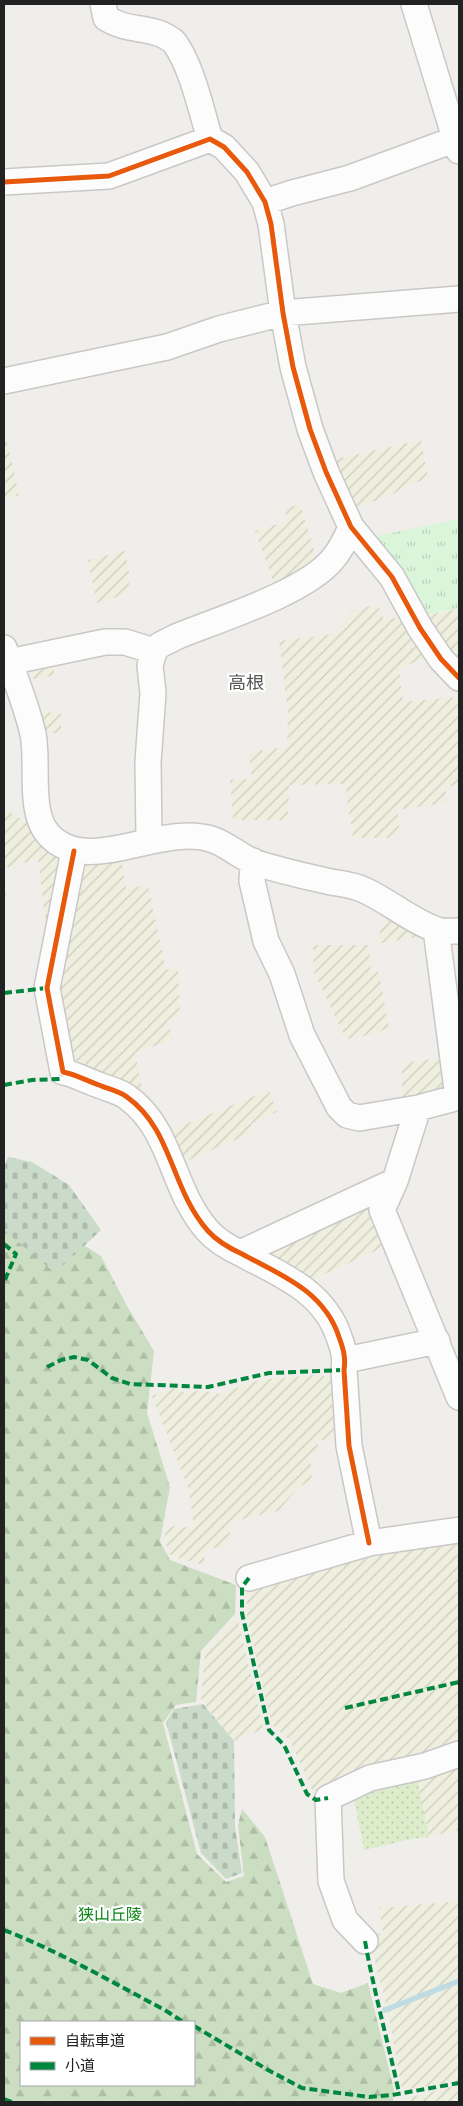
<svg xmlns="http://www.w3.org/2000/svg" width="463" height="2106" font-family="'Noto Sans','Noto Sans JP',sans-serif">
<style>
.farmland{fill:url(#farmland-furrows)}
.grass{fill:url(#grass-dots)}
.forest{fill:url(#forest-firs);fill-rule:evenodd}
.cemetery{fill:url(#cemetery-stones)}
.park{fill:url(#park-tufts)}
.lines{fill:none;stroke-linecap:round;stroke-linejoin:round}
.stream{stroke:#bfdbe3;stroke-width:5.5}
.minor-casing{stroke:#c9c8c7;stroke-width:28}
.minor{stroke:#fdfcfc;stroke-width:25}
.quiet{stroke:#00873e;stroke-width:4;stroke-dasharray:8 4;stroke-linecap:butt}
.cycleway-casing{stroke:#fff;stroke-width:8}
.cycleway{stroke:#e8590c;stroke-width:5}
.labels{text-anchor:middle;stroke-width:4.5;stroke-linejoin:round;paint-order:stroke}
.park-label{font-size:16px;fill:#0c8416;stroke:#fff}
.neighbourhood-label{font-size:18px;fill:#555;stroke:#fff}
</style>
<defs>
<pattern id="farmland-furrows" width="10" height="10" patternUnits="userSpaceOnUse" patternTransform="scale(1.25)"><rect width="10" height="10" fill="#efefdf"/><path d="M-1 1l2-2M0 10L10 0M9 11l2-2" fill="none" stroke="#cdcdbf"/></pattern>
<pattern id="grass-dots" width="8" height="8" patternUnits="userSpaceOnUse" patternTransform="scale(1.25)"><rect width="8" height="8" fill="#ddeccb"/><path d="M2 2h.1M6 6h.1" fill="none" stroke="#bdcaae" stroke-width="1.8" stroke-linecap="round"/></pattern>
<pattern id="forest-firs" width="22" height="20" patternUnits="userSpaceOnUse" patternTransform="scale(1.25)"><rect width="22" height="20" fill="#cbdec1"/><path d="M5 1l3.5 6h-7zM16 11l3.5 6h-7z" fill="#aebea6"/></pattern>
<pattern id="cemetery-stones" width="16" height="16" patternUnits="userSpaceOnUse" patternTransform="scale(1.25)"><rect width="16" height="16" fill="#cadbca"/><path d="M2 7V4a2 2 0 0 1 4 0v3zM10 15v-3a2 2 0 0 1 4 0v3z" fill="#adbcad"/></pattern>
<pattern id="park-tufts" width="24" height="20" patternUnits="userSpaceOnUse" patternTransform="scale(1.25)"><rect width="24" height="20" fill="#daf5da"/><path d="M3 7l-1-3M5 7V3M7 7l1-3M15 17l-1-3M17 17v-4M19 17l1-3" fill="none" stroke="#bbd2bb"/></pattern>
</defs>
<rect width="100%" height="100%" fill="#f0eeeb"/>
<path class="farmland" d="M4,427L19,495L4,500Z
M421,440L428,477L388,496L352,509L331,460Z
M300,504L318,562L275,586L255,531L288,521L285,509Z
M124,551L129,567V593L97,603L88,560Z
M378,604L384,620L405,616L429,656L399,669L403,702L459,697V785L445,787L447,803L397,810L400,831L391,838H353L345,784L289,785L288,820H233L230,780L252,779L249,752L287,747L288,712L279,641L334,634L352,611Z
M459,609V668L420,616Z
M51,659L55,675L33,679L30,664Z
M35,712L61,713V734L38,732Z
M4,812H9L32,825L53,854L63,859L47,935L38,859L5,868L6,899H4Z
M121,857L126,889L148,885L166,970L178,968L180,1014L167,1021L173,1039L135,1053L142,1087L128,1092L79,1067L75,1058L58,993L79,868L86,863Z
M388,909L428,935L376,944Z
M313,945H369L371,972H379L389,1028L369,1035L346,1039L314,972Z
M449,1057L451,1090L402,1102V1063Z
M269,1090L277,1112L251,1124L254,1132L180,1164L167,1132Z
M361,1206L374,1211L388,1245L307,1282L265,1260L266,1251Z
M338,1374L342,1437L317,1441L319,1453L310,1454L312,1481L300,1486L278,1511L231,1522L228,1547L205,1549L204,1565L171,1556L164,1540L166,1526L194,1528L189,1490L152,1396L174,1388L186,1393L202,1390L218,1394L260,1380L314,1375L328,1377Z
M459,1534V1752L318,1794L312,1790L290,1740L272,1725L247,1619V1589L254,1580Z
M237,1616L263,1727L261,1730L234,1741L201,1700L205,1651Z
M459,1761V1830L429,1837L416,1774Z
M459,1901V1980L387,2008L369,1938L383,1932L379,1908Z
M459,1982V2081L402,2090L388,2011Z
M459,2085V2102H404L403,2099Z"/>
<path class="grass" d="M416,1774L429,1837L411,1839L364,1850L353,1794Z"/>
<path class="forest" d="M4,1195L101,1256L127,1306L154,1351L147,1413L170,1487L160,1541L170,1560L236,1585L235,1614L201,1651L196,1702L176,1705L163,1723L197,1854L226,1882L244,1876L238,1825L242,1809L265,1837L313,1984L341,1993L368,1983L394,2090L393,2102H4ZM21,2022H194V2085H21Z"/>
<path class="cemetery" d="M8,1157L32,1162L69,1185L101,1230L55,1273L4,1230V1167Z
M203,1704L234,1741L235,1827L242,1873L226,1879L201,1853L166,1722L174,1709Z"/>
<path class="park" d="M459,519V608L420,615L371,537Z"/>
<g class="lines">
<path class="stream" d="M385,2010L459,1981"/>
<g class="minor-casing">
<path id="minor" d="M103,4L106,18C127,31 140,26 161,34C165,36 171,39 174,42C192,66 201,110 210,139
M414,4L459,151
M4,182L109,176L210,139L224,147L247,172L265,202L271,224L283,313L293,367L310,429L326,472L351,527L392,577L420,628L441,659L459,678
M265,202L292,193L350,178L456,139
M4,381L167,347L219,329L283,313L459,299
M4,648C14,674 27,707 33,734C39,762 28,811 48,834C87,878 159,823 211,839C227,844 239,856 254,862C279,871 305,876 331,882C342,884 354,885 364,890C389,901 411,921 437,930C443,932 452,931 459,931
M9,662L105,642H125L154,651
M149,840L148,762L153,693L150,666L154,651L160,645L178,636C220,619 304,593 332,560C341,550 346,539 351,527
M74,851L47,988L63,1072C75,1074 87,1081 99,1085C108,1089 119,1091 127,1097C173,1130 170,1188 208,1231C217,1241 229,1248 242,1254C281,1275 324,1291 339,1337C343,1348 346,1357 344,1370L349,1446L369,1543
M253,861L252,881L266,941L282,974L302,1035L339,1107L347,1115L359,1118L418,1108L459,1097
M438,930L437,937L458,1097
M418,1108L395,1181L382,1210L459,1397
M240,1253L395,1181
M346,1360L437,1341
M249,1578L369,1543L459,1530
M365,1941L345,1920L331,1881L328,1798L370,1778L425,1766L459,1754"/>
</g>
<use href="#minor" class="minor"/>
<path class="quiet" d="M4,993L47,988
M4,1085L32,1080L60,1079L63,1072
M4,1244L16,1254L4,1282
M47,1367L61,1360L74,1357L88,1360L112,1378L130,1384L208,1387L269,1373L344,1370
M249,1578L242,1587V1613L269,1730L284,1745L307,1794L316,1800L328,1798
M345,1708L459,1682
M4,1930C58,1951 110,1981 161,2008C169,2012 176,2018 184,2022
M365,1941C374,1992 388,2042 399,2093
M194,2026L268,2070L302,2088L369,2097L392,2095L459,2083
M4,2099L12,2102"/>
<g class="cycleway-casing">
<path id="cycleway" d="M4,182L109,176L210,139L224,147L247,172L265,202L271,224L283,313L293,367L310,429L326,472L351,527L392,577L420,628L441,659L459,678
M74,851L47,988L63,1072C75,1074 87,1081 99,1085C108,1089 119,1091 127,1097C173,1130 170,1188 208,1231C217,1241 229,1248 242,1254C281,1275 324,1291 339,1337C343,1348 346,1357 344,1370L349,1446L369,1543"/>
</g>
<use href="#cycleway" class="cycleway"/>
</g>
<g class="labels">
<g class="park-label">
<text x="110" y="1920">狭山丘陵</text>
</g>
<g class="neighbourhood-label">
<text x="246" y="689">高根</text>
</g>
</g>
<rect width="463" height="2106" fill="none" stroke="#222222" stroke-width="10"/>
<rect x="20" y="2021" width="175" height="65" fill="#ffffff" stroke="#a7a7a7"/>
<rect x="30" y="2037" width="25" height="8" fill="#e8590c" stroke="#a7a7a7"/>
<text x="65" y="2046" font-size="15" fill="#222222">自転車道</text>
<rect x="30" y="2062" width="25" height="8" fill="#00873e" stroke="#a7a7a7"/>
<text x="65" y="2071" font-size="15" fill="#222222">小道</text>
</svg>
